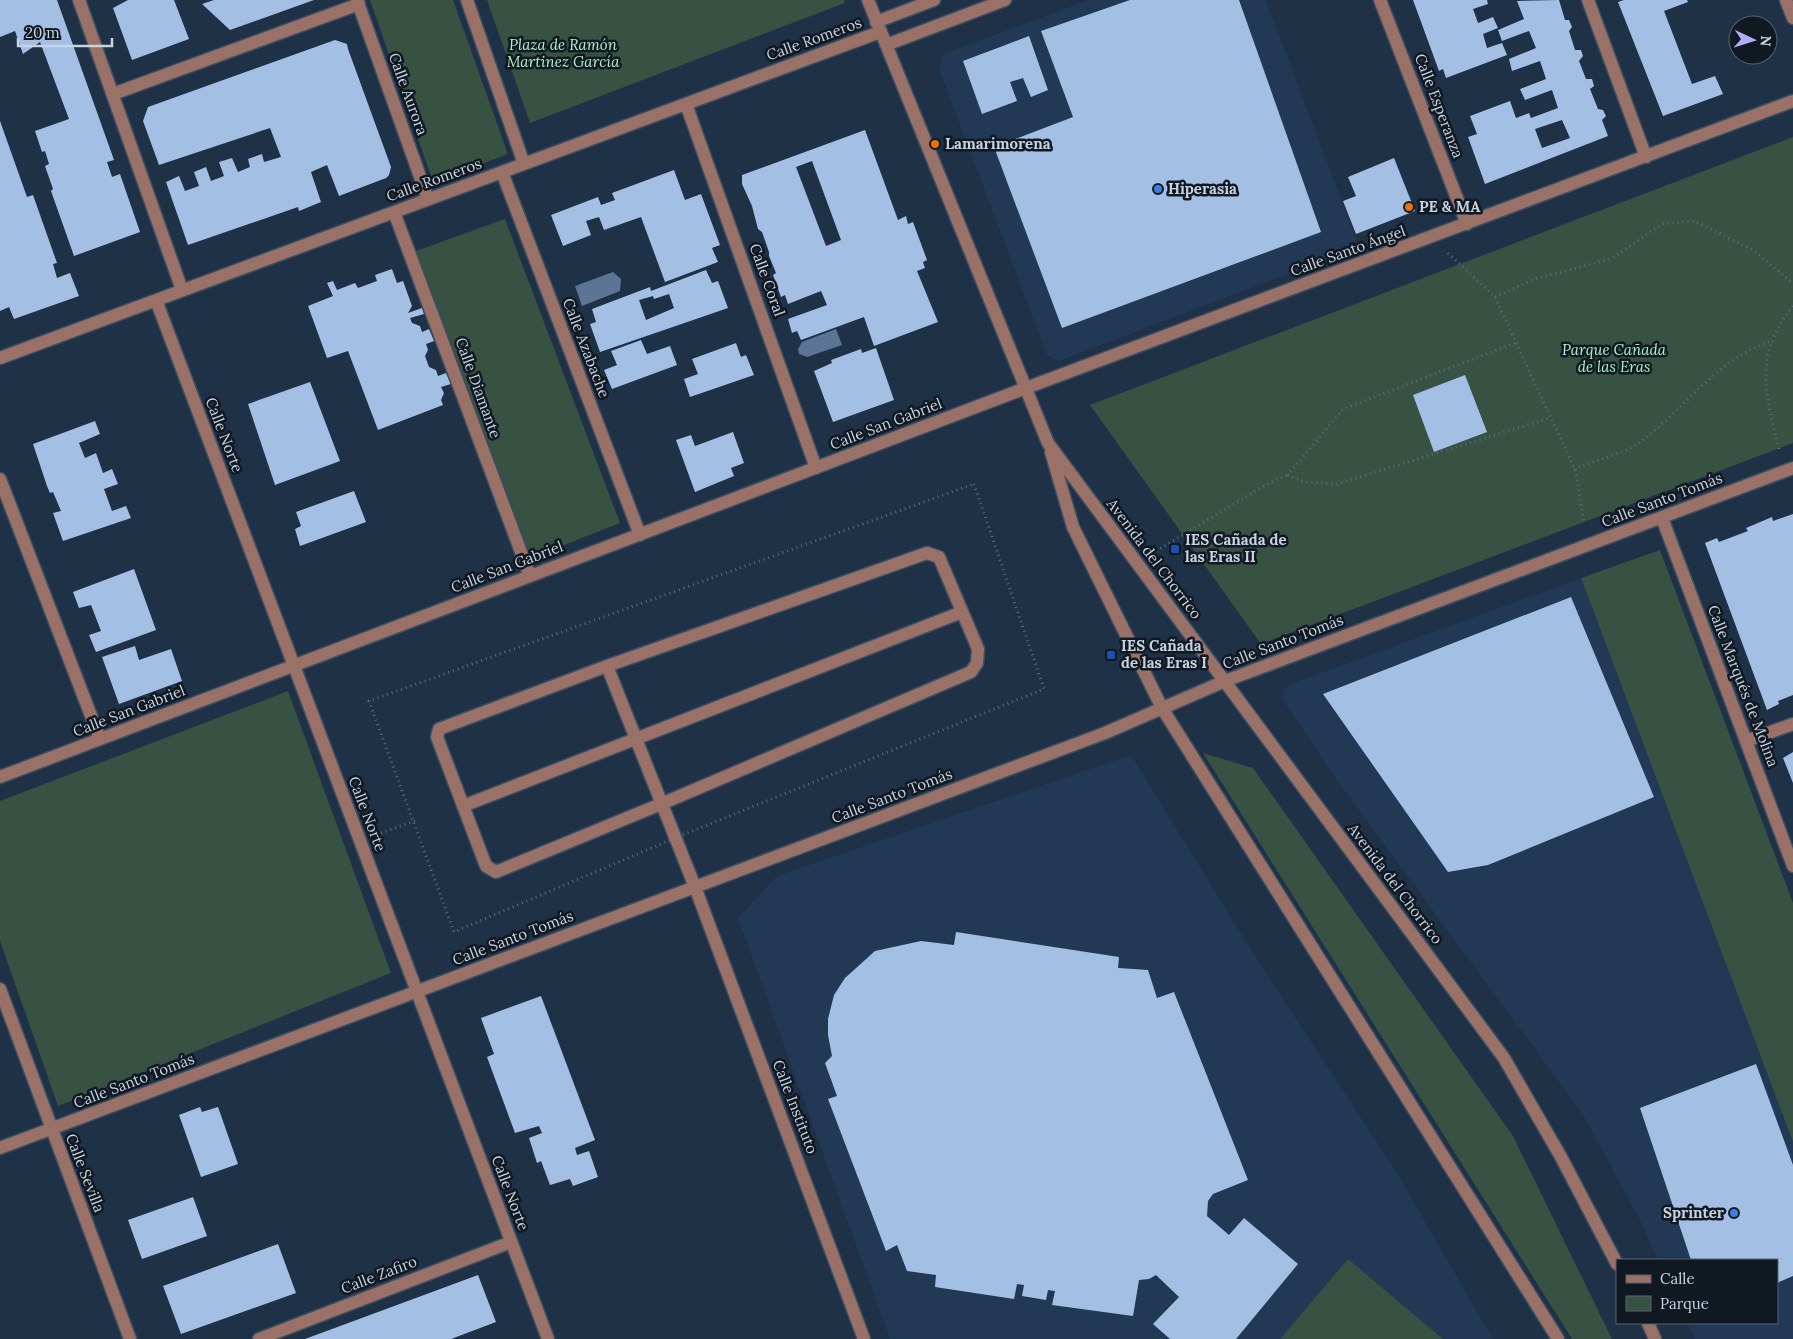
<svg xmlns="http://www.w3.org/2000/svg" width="1793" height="1339" font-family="Lora,serif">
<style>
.built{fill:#213955}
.green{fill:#375142}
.water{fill:#5c7496}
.building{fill:#a3c0e4;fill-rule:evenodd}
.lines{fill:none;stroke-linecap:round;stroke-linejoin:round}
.minor-casing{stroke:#3d4e63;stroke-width:15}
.path{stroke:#5b6b7f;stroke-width:3;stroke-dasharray:1 4;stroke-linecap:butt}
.minor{stroke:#997166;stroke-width:12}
.food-dot{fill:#e8710a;stroke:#101822;stroke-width:2}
.shop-dot{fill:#3f7fe0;stroke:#101822;stroke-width:2}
.transit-dot{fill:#1a4fb4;stroke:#101822;stroke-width:2}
.labels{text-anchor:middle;stroke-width:5;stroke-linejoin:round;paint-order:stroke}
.street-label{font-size:15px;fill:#c8d3e2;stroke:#101822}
.park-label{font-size:15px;font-style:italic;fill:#abf2c9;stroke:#101822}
.poi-label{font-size:15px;font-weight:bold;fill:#c8d3e2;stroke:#101822;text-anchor:start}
</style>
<rect width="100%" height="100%" fill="#1e3147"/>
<path class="built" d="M1089,0H1266L1359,247L1059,361L1047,355L939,69L943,54Z
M1581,578L1793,1142V1339H1695L1687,1323H1777V1260H1658L1640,1220L1582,1113L1334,776L1283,700L1284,690L1291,684Z
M1131,755L1258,961L1394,1168L1493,1339H890L738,918L777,876Z"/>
<path class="green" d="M370,0H453L508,154L433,182Z
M487,0H844L845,3L530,123Z
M1793,137V443L1261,644L1090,405Z
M505,219L620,523L531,558L416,251Z
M1660,550L1793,903V1142L1581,578Z
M288,691L391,973L58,1106L0,941V801Z
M1203,753L1253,768L1513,1136L1612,1339H1572Z
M1348,1259L1443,1339H1280Z"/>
<path class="water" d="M613,272L621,279L620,291L582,306L575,286Z
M836,329L842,345L807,357L799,354L798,349L802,342Z"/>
<path class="building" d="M0,0H57L114,160L107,162L112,177L120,174L140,232L74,256L51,191L53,189L45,166L49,164L45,151L42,152L35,131L69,119L40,42L23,54L15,31L0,37Z
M128,0H174L189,39L132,60L113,8Z
M214,0H314L230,30L202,4Z
M1130,0H1239L1321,232L1062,328L994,147L1073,117L1041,31Z
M1413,0H1487L1488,4L1473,9L1478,23L1493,17L1498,28L1483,34L1487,48L1502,43L1507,55L1446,78L1443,69L1439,71Z
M1559,0L1565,20H1569L1572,27L1569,31L1575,50H1581L1583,56L1579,61L1586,79H1592L1594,86L1590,89L1598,109L1603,110L1606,116L1602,120L1608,136L1485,184L1468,137L1477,134L1470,116L1510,101L1516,118L1529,113L1531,118L1558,108L1552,90L1525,100L1520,89L1546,79L1540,61L1512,71L1509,59L1536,48L1529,31L1502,41L1498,30L1524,19L1517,1ZM1562,120L1570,138L1542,148L1535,129Z
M1624,0H1687L1688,2L1664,11L1692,84L1715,76L1723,94L1663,116L1618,2Z
M1029,36L1048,90L1031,97L1023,78L1010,82L1017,101L982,114L963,61Z
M335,40L347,44L348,49L391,167L389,175L386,178L339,196L327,165L311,172L321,202L299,211L298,207L188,245L166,182L179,176L185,191L199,186L194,172L206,167L211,181L224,176L219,162L232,158L238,172L250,167L248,159L262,154L264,162L281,157L270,128L159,165L143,121L148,107Z
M0,121L27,197L33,195L57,263L53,264L57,278L70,273L79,296L14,319L9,307L0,311Z
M865,130L898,220L906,216L908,224L913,222L927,260L923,262L925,268L917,271L938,322L874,346L864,317L801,340L797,331L792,333L788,319L827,305L821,291L788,304L785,295L781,297L773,275L776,273L769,256V252L762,232L758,229L752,206L742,184V175ZM812,161L841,240L826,246L796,167Z
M1394,158L1415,211L1356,234L1343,201L1356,196L1348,177Z
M674,170L685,200L701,194L720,245L712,248L718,262L665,282L641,217L604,230L599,217L586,221L591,235L563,246L551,215L598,197L601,205L615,200L612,193Z
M392,269L397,283L403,281L412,306L408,313L422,308L424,314L410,318L412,323L420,326L422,332L429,329L434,341L426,344L428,350L425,356L429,367L436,370L438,376L446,373L451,384L441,387L444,393L441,400L443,405L378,430L348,351L327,358L308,306L333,296L327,283L333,281L337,290L355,283L358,288L377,281L375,275Z
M706,270L712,283L718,281L728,308L600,352L590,324L596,322L592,309L650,287L651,291ZM669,294L674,308L646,320L639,300L653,296L654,299Z
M641,340L647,354L670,346L677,365L612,389L604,370L617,365L611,351Z
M736,343L741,357L746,355L754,375L690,397L684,379L698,374L692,359Z
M876,348L894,400L833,422L814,371L832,363L831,360L861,349L862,353Z
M1465,375L1487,432L1434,452L1413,395Z
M310,382L340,461L275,485L248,404Z
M95,421L100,434L79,443L85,458L96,453L103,473L112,469L118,484L104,489L112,511L126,506L131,518L63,541L53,513L61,511L53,492L50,493L47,486L33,444Z
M733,432L744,463L731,468L734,476L695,492L676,440L691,435L695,446Z
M354,491L366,522L300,546L295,529L301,526L296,512Z
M1793,514V695L1778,701L1779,704L1767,710L1705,543L1717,538L1719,542L1748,531L1746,528L1772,517L1773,521Z
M134,569L156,630L96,652L89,635L101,631L91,605L79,608L73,592Z
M1571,597L1654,797L1488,865L1448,872L1323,694Z
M135,646L139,660L171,649L182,681L119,704L102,657Z
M1793,752V783L1783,758Z
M956,932L1119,957L1118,968L1148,970L1157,998L1174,992L1248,1180L1213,1194L1208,1201L1207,1216L1229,1235L1244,1218L1298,1264L1236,1339H1170L1153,1324L1179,1297L1156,1275L1149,1279L1139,1280L1133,1316L1052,1305L1055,1291L1048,1290L1046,1300L1022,1296L1024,1285L1017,1284L1014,1299L935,1287L936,1275L907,1271L897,1245L886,1251L828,1099L837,1096L825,1063L832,1056L828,1035V1019L834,995L845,978L875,951L921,941L954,945Z
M541,996L595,1140L575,1148L577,1155L589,1151L598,1177L573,1186L570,1179L550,1185L541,1161L537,1163L529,1138L542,1133L539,1126L515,1133L487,1057L494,1054L481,1018Z
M1756,1064L1793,1165V1276L1777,1283V1260H1691L1640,1108Z
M200,1107L202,1112L218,1107L238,1164L201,1177L179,1115Z
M193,1197L207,1236L142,1259L128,1220Z
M278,1244L296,1293L181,1334L163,1286Z
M478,1275L496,1322L451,1339H305Z"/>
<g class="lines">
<g class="minor-casing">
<path id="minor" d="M79,0L182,290
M357,0L428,199
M467,0L524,164
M868,0L1048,443L1504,1058L1561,1157L1617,1264
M1380,0L1467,224
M1588,0L1646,157
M1786,0L1793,18
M876,22L934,0
M886,45L1005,0
M113,94L359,4
M686,104L816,468
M502,172L640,535
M394,212L530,576
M156,300L548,1339
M0,358L880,32
M1051,452L1073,527L1162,708L1558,1339
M0,479L100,739
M1662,518L1793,866
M927,553L939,557L978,649L977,663L971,672L661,804L496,872L486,866L437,737L439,729L607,666Z
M607,666L695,887L864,1339
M1746,741L1793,724
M0,777L1026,388L1793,101
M463,806L962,612
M0,989L130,1339
M0,1148L1105,733L1225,681L1793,468
M1648,1323L1655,1339
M259,1339L511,1242"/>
</g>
<path class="path" d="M1448,253L1495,297L1576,472L1584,523
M1495,297L1534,279L1611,259L1662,224L1695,221L1753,250L1793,283
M1515,343L1343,409L1288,475L1304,482L1337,484L1550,418
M1779,449C1765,393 1753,356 1793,306
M1574,469C1591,462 1626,453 1639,443C1684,410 1717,358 1772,341
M974,484L1044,689L675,838L454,932L369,701Z
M1156,551L1267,484L1288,475
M381,833L415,821"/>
<use href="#minor" class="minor"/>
</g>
<g class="food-dot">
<circle cx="935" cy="144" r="5"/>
<circle cx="1409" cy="207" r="5"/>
</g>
<g class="shop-dot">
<circle cx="1158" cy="189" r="5"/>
<circle cx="1734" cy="1213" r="5"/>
</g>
<g class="transit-dot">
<rect x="1170" y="544" width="10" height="10" rx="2.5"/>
<rect x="1106" y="650" width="10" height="10" rx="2.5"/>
</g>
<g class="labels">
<g class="street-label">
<text transform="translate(814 39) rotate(-20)" y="5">Calle Romeros</text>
<text transform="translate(408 94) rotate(70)" y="5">Calle Aurora</text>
<text transform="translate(1439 106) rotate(69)" y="5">Calle Esperanza</text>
<text transform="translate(434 180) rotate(-20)" y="5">Calle Romeros</text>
<text transform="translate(1348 251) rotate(-20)" y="5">Calle Santo Ángel</text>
<text transform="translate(767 280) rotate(70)" y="5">Calle Coral</text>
<text transform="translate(586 348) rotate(69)" y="5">Calle Azabache</text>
<text transform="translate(478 388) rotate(70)" y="5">Calle Diamante</text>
<text transform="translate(886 424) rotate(-21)" y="5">Calle San Gabriel</text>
<text transform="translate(224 435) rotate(69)" y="5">Calle Norte</text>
<text transform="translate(1662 500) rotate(-21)" y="5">Calle Santo Tomás</text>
<text transform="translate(1154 559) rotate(53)" y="5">Avenida del Chorrico</text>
<text transform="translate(507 567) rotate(-21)" y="5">Calle San Gabriel</text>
<text transform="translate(1283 642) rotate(-21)" y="5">Calle Santo Tomás</text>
<text transform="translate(1743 686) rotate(69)" y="5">Calle Marqués de Molina</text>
<text transform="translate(129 711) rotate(-21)" y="5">Calle San Gabriel</text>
<text transform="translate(892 796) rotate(-21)" y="5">Calle Santo Tomás</text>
<text transform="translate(367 814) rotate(69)" y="5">Calle Norte</text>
<text transform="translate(1395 884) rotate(53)" y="5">Avenida del Chorrico</text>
<text transform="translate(513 938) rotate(-21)" y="5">Calle Santo Tomás</text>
<text transform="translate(134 1081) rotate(-21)" y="5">Calle Santo Tomás</text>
<text transform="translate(795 1107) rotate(69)" y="5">Calle Instituto</text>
<text transform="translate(85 1173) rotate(69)" y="5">Calle Sevilla</text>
<text transform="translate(510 1193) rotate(69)" y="5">Calle Norte</text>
<text transform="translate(379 1275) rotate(-21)" y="5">Calle Zafiro</text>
</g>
<g class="park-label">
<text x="563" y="50">Plaza de Ramón<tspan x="563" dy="17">Martinez García</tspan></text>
<text x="1614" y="355">Parque Cañada<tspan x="1614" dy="17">de las Eras</tspan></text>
</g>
<g class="poi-label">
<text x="945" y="149">Lamarimorena</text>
<text x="1168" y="194">Hiperasia</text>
<text x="1419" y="212">PE &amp; MA</text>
<text x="1185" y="545">IES Cañada de<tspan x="1185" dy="17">las Eras II</tspan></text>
<text x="1121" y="651">IES Cañada<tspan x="1121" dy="17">de las Eras I</tspan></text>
<text x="1724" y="1218" text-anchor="end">Sprinter</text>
</g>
</g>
<rect x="1616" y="1259" width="162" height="65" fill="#101822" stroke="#5a636f"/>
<rect x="1626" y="1275" width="25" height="8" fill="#997166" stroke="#5a636f"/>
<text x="1660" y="1284" font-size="15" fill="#c8d3e2">Calle</text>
<rect x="1626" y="1296" width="25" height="15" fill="#375142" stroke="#5a636f"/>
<text x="1660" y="1309" font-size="15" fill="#c8d3e2">Parque</text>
<g transform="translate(1753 40) rotate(94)"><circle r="24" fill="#101822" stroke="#5a636f"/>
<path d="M0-4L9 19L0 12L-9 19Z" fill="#b2adf9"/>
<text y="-8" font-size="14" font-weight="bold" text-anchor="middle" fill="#c8d3e2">N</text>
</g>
<path d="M18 38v8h94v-8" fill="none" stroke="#c8d3e2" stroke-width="2.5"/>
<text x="25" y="38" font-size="15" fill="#c8d3e2" stroke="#101822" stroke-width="4" paint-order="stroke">20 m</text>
</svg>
